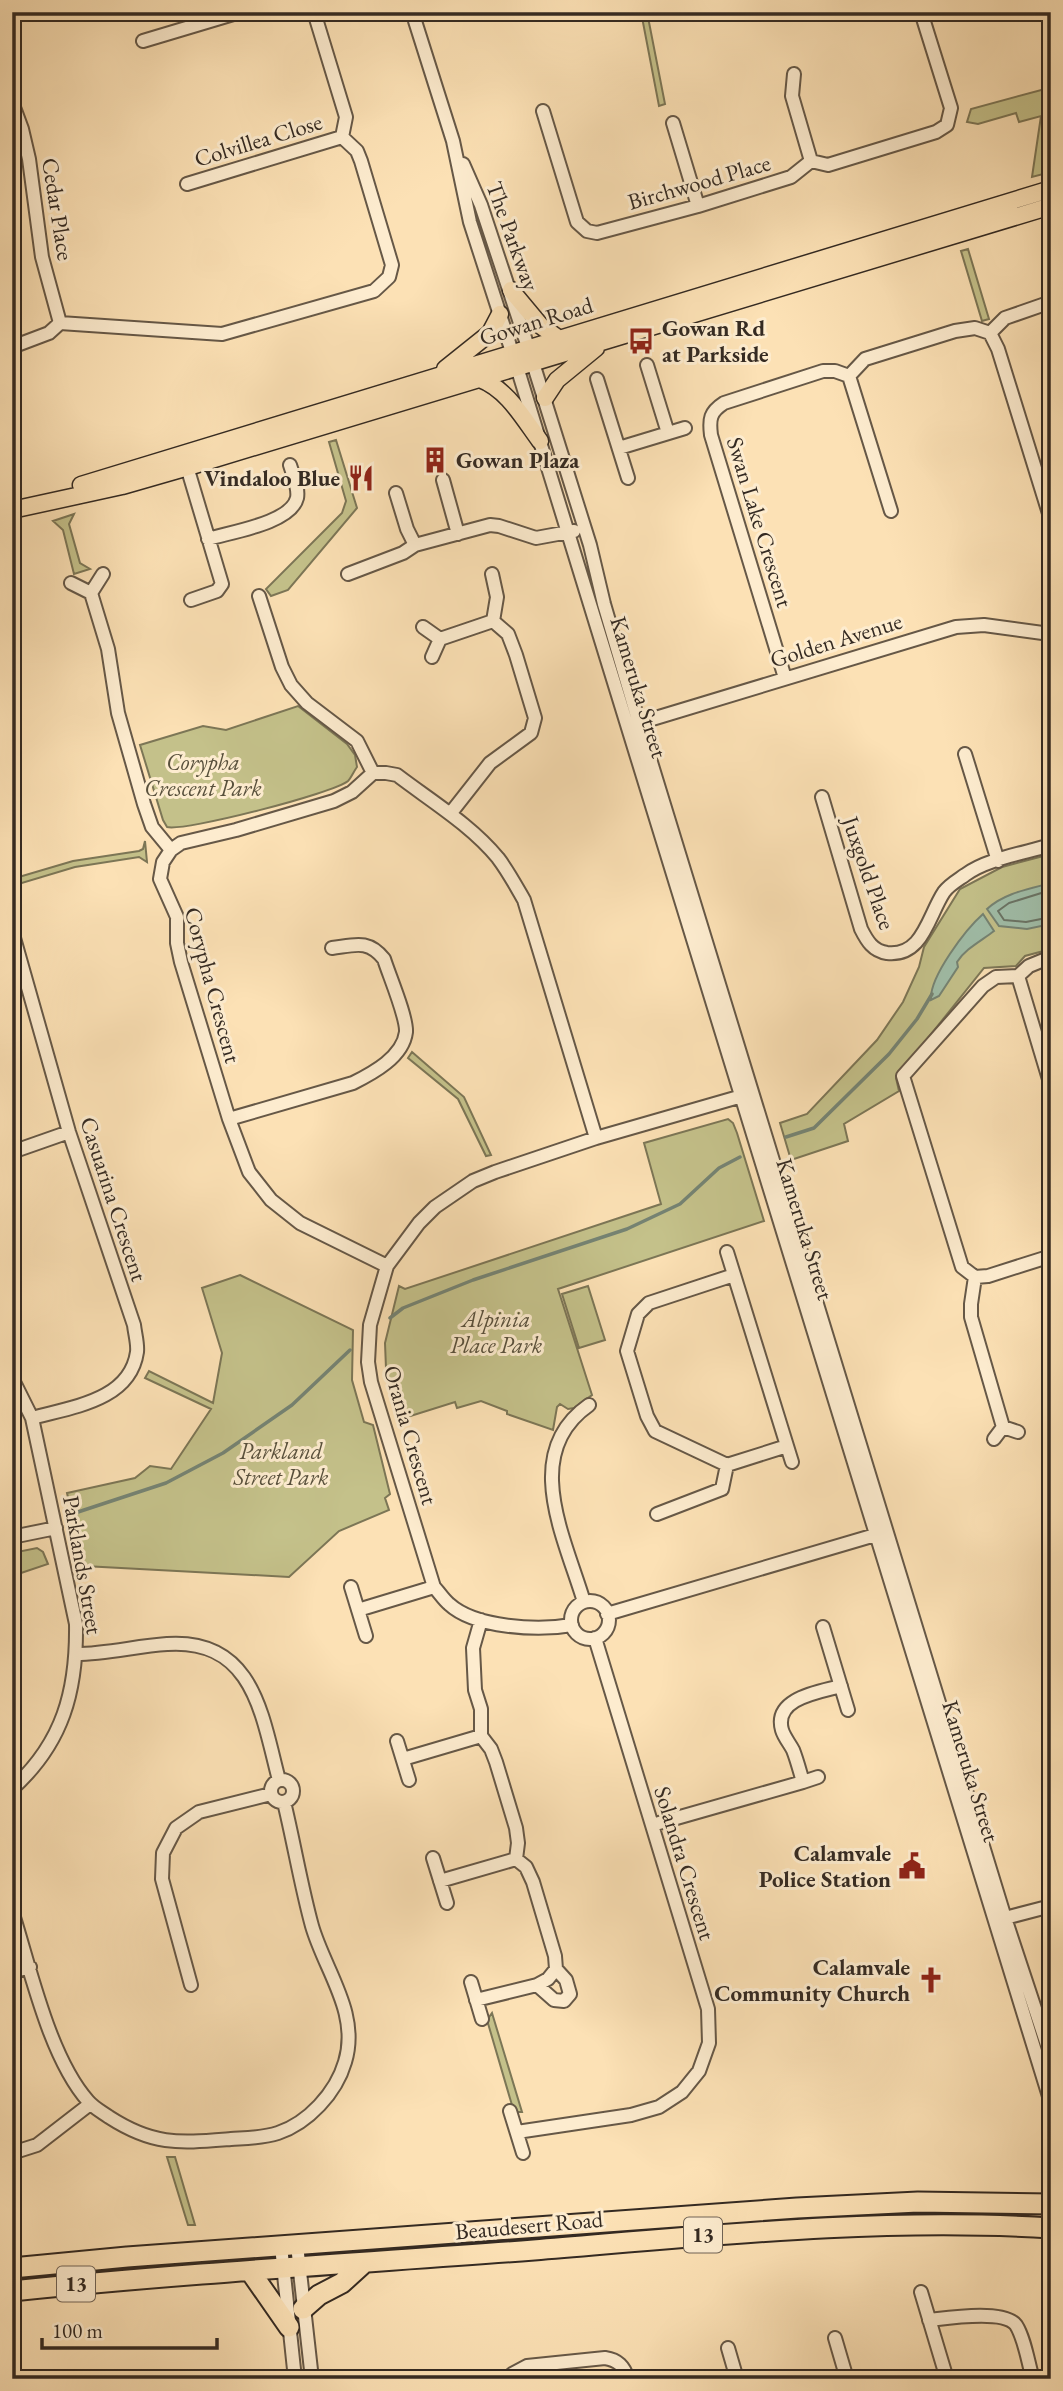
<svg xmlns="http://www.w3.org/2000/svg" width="1063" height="2391" font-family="'EB Garamond',serif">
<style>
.green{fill:#c4c18a;stroke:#7c7656;stroke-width:2}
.water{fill:#a0bea9;stroke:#758373;stroke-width:2}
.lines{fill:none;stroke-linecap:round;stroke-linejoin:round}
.shore{stroke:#6a7466;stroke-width:2}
.stream{stroke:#758373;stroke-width:3.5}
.minor-casing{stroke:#665847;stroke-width:16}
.major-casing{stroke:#342a22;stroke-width:19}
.highway-casing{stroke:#342a22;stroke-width:23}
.minor{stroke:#fdeccf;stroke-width:12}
.major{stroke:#fce1b5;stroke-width:16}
.highway{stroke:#fce1b5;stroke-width:19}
.labels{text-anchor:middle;stroke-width:6;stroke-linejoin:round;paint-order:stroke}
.shield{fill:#fdeccf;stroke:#706456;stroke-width:2}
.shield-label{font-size:21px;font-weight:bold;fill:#342a22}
.street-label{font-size:23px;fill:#342a22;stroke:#fdeccf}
.poi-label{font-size:23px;font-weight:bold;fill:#342a22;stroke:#fdeccf;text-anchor:end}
.park-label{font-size:23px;font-style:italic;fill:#58503c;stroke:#fdeccf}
</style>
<rect width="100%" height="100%" fill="#fce1b5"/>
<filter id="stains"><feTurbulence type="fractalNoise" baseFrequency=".00286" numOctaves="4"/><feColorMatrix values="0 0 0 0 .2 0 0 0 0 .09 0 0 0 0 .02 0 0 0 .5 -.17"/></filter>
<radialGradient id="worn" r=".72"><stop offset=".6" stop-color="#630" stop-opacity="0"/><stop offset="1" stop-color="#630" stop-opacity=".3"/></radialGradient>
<path class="green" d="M641,12H647L665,104L659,106Z
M1045,89H1051V172L1032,177L1041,116L1019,122L1016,113L978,124L967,122L971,109Z
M968,249L989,319L982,321L961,251Z
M336,440L357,508L288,590L271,596L266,589L342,513L346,501L329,442Z
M74,514L69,524L80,563L90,569L74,574L63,530L53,521Z
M298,706L347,744L355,755L357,767C354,771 351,778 348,781C334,793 184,832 167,827L163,820L140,745L203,726L226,730Z
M145,841L147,862L139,857L75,867L12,886V879L73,861L139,851L143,849Z
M1051,854V949L1025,956L1016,966L984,968L896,1078L899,1091L844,1124L848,1141L791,1160L780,1123L807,1114L877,1040L903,1002L919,967L924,947L960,889L1002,867Z
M412,1052L464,1097L491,1155L486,1156L458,1099L408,1058Z
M728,1119L733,1123L737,1133L764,1221L558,1289L592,1395L574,1408L568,1409L560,1404L557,1407L553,1430L507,1414V1411L481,1401L457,1408L455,1402L401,1419L386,1368L385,1343L399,1286L405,1289L661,1204L644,1143Z
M240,1275L353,1330L352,1380L364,1422L373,1425L390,1494L385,1498L389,1510L339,1531L289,1577L84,1566L67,1493L135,1478L150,1466L171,1469L211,1409L145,1378L149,1371L213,1403L222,1353L202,1288Z
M588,1286L605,1340L579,1348L562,1294Z
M37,1548L43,1552L48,1564L12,1576V1553Z
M492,2013L522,2112H514L487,2020Z
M167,2157H175L195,2225H188Z"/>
<path class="water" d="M1051,883V924L1027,929L999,926L987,909C1004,893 1029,889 1051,883Z
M983,914L994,931C981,941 965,949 957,962L958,967L939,996L931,1000C929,977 966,929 983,914Z"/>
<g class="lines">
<path class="shore" d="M1051,890L1009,903L998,911L1004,920L1026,922L1051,917"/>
<path class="stream" d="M786,1137L814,1128L889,1054L917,1019L932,994
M390,1318L403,1308L473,1280L627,1229L680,1204L719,1168L740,1157
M78,1512L166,1483L223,1453L292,1405L350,1350"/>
<g class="minor-casing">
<path id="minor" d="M416,12L415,21L453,141L470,222L512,352
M143,41L240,12
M794,74L792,96L811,161
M12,102L22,129L29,159L42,257L60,323
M543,111L577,222L587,231L597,233L698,206L791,177L811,161L828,165L936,132L947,125L951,108L921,12
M673,123L698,206
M463,164L481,205L528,347
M187,184L342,137
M990,333L1005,318L1051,302
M12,347L49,333L60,323L222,334L374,291L389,277L392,265L361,161L357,151L342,137L346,117L314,12
M533,363L590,545L604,604L639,723L1005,1918L1051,2057
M647,365L668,433
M517,367L1051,2103
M849,376L891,511
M597,379L628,478
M619,448L685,428
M185,460L222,584L217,591L191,600
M443,480L458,534
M396,493L407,529L415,545
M208,539C231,532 291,523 297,498C299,488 293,475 290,465
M348,574L403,553L415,545L490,525L499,526L536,538L574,531
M71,583L91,593L108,649L118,713L144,804L152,827L171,850
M91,593L103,574
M259,596L282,667L291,685L307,703L357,741L373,773
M423,627L440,639
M432,657L440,639L493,621
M785,678L711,435C709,419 710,412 724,403L823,371H835L849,376L865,359L955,331L975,328L990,333L998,349L1051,520
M639,723L956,627L984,625L1050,634
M965,754L998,861
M822,797L861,929C867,941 873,951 887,953C923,957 928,916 944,892C949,885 958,880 965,875C986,859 1025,853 1051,845
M450,814L490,763L531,733L535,718L516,655L508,634L493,621L497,597L492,574
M12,931L69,1132L134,1325C135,1334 138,1344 137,1352C130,1401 71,1407 32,1418
M1051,957L1029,966L1018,976L996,977L983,986L903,1076L962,1267L975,1277L988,1276L1051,1256
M1018,976L1051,1086
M229,1119L353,1083C373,1073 403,1057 406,1032C407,1017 389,975 384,959C368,939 355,945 332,948
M12,1152L69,1132
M727,1252L792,1462
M387,1266L300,1223L271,1200L249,1172L229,1119L181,962L177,943V917L160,879L163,862L171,850L181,843L236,830L334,801L352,792L373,773H386L397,775C431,801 471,825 498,858C508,871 516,886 524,900L596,1138
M734,1275L649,1303L638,1314L627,1351L647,1416L655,1431L727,1465L787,1446
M975,1277L971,1304V1317L1003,1427
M12,1378L32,1418L76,1624C77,1691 63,1743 12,1789
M994,1439L1003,1427L1018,1432
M657,1514L722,1489L727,1465
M12,1537L56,1528
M351,1587L366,1636
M571 1620a19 19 0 1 1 38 0a19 19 0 1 1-38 0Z
M584,1602C565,1538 520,1453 589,1405
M358,1610L434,1587
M607,1614L882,1533
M572,1625C538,1631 475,1628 449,1604C443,1599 439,1592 434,1587L371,1382L368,1362L370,1325L387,1266L419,1223L435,1207L473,1181L495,1172L596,1138L749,1094
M823,1627L848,1710
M76,1654C107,1654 136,1646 167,1644C254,1638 262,1716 279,1780
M397,1741L409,1780
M403,1759L481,1736
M271 1791a11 11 0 1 1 22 0a11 11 0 1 1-22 0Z
M803,1782L818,1777
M652,1825L803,1782C800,1772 797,1760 793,1750C790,1744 784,1737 782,1730C773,1698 819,1692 841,1686
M433,1858L447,1903
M440,1881L516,1859
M12,1911C30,1967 49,2057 88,2101C94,2108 102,2112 109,2117C154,2146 179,2143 231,2139C246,2138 263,2138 278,2133C308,2123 336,2093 345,2062C360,2013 325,1971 312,1926C301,1886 294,1843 284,1802
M999,1923L1005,1918L1051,1906
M12,1972L30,1967
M471,1982L482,2019
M191,1985L162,1879L163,1853L176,1828L199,1812L271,1794
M537,1985L554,2000L564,2001L570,1994L566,1980L556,1969
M476,2000L537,1985L548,1979L556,1969L555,1956L533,1882L526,1867L516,1859L518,1843L516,1828L496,1762L491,1749L481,1736V1709L475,1690L473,1648L481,1620
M510,2111L523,2153
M517,2132L631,2115L659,2107L682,2092L699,2071L709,2043L708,2009L595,1638
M12,2153L37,2145L90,2104
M297,2245L312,2379
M281,2246L295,2379
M921,2292L947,2379
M929,2320C947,2318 1004,2309 1016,2325C1025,2339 1028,2363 1033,2379
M835,2338L847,2379
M728,2348L737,2379
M512,2374L527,2366L605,2358C618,2360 624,2366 628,2379
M1015,2379L1032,2374"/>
</g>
<g class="major-casing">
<path id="major" d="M511,290L541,326L558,338
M445,369L490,333L500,314
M480,379C507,389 523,418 540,441
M545,398L557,380L596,348
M81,485L1051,189
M12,510L122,486L188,467L1051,206"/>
</g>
<g class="highway-casing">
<path id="highway" d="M12,2268L127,2257L797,2208L918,2202L1051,2204
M250,2271L289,2327
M12,2291C186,2273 360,2263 534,2250C705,2236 879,2217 1051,2228
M303,2309L319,2295L342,2283L364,2263"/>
</g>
<use href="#minor" class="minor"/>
<use href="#major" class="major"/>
<use href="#highway" class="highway"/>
</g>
<defs>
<g id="bus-bare" transform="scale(2.1)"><path d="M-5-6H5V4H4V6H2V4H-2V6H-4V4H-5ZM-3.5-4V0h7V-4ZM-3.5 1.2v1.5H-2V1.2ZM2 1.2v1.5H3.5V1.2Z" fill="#8f2418" stroke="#fdeccf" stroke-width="2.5" paint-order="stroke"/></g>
<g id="building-bare" transform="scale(2.1)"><path d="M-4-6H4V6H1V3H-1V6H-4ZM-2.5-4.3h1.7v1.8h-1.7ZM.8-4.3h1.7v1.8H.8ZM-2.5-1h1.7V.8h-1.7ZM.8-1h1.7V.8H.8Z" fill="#8f2418" stroke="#fdeccf" stroke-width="2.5" paint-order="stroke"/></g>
<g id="restaurant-bare" transform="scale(2.1)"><path d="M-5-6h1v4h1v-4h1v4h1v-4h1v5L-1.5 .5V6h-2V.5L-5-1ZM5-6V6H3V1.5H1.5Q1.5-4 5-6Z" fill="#8f2418" stroke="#fdeccf" stroke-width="2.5" paint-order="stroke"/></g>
<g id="civic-bare" transform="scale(2.1)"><path d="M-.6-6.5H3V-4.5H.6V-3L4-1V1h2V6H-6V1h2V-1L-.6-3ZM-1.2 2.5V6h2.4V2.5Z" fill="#8f2418" stroke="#fdeccf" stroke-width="2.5" paint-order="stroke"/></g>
<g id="church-bare" transform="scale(2.1)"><path d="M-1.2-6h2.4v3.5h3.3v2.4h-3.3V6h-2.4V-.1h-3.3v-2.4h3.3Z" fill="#8f2418" stroke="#fdeccf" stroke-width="2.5" paint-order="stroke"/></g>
</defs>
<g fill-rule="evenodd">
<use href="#bus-bare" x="641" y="341"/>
<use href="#building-bare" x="435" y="460"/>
<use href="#restaurant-bare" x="361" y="478"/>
<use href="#civic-bare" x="912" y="1866"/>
<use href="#church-bare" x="931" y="1980"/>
</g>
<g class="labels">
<g class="shield">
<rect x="684" y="2217.5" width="38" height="35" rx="5"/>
<rect x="57" y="2266.5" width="38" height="35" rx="5"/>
</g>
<g class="shield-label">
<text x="703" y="2242">13</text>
<text x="76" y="2291">13</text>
</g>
<g class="street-label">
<text transform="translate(258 140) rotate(-17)" y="8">Colvillea Close</text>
<text transform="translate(699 182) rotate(-16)" y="8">Birchwood Place</text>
<text transform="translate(58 209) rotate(81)" y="8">Cedar Place</text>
<text transform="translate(513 236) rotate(70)" y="8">The Parkway</text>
<text transform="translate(536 321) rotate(-17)" y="8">Gowan Road</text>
<text transform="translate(760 522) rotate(73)" y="8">Swan Lake Crescent</text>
<text transform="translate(836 640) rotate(-17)" y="8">Golden Avenue</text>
<text transform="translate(639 687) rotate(73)" y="8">Kameruka Street</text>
<text transform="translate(869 873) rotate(71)" y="8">Juxgold Place</text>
<text transform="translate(213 985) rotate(75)" y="8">Corypha Crescent</text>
<text transform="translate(114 1199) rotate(72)" y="8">Casuarina Crescent</text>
<text transform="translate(805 1229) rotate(73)" y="8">Kameruka Street</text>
<text transform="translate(411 1435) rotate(74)" y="8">Orania Crescent</text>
<text transform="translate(83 1565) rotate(80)" y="8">Parklands Street</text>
<text transform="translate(971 1771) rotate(73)" y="8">Kameruka Street</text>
<text transform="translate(685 1863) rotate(73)" y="8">Solandra Crescent</text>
<text transform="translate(529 2225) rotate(-5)" y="8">Beaudesert Road</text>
</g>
<g class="poi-label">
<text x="662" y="336" text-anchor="start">Gowan Rd<tspan x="662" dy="26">at Parkside</tspan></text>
<text x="456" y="468" text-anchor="start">Gowan Plaza</text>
<text x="340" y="486">Vindaloo Blue</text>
<text x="891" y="1861">Calamvale<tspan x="891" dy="26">Police Station</tspan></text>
<text x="910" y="1975">Calamvale<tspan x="910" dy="26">Community Church</tspan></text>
</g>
<g class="park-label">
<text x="203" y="770">Corypha<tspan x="203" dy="26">Crescent Park</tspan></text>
<text x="496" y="1327">Alpinia<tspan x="496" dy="26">Place Park</tspan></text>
<text x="281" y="1459">Parkland<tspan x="281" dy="26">Street Park</tspan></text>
</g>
</g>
<rect width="1063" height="2391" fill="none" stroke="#fce1b5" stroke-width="42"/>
<rect x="14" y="14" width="1035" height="2363" fill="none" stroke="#342a22" stroke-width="3.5"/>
<rect x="21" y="21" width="1021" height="2349" fill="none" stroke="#342a22" stroke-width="2"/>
<path d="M42 2338v10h175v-10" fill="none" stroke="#342a22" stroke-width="3.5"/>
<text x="52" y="2338" font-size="21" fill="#342a22" stroke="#fdeccf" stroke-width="5" paint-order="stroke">100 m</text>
<rect width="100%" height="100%" filter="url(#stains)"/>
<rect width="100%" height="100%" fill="url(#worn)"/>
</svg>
